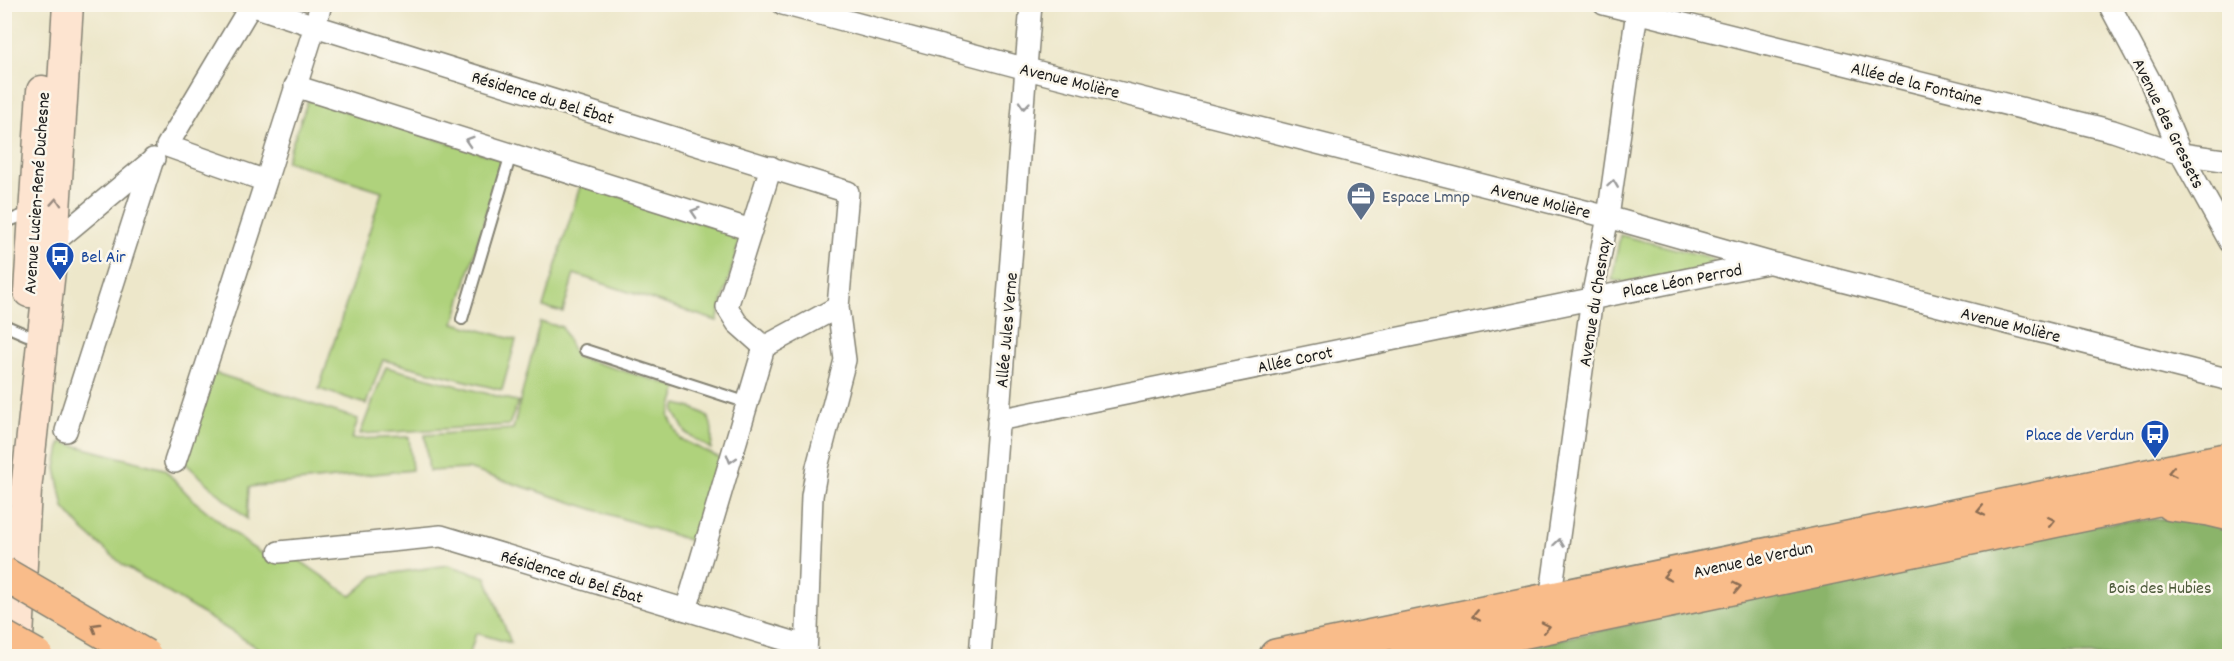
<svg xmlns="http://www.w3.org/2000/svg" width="2234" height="661" font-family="Dekko,sans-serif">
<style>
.green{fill:#afd27b;stroke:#66774c;stroke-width:1.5}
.forest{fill:#8bb46b;stroke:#546844;stroke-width:1.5}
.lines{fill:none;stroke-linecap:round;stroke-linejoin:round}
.service-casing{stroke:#848273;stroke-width:14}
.minor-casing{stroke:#848273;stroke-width:24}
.secondary-casing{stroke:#848273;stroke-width:33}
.primary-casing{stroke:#848273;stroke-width:36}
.service{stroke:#fff;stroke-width:10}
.minor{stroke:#fff;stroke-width:21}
.secondary{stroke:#fde4d0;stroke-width:30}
.primary{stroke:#f9bc8a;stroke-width:33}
.motorway-bridge-casing{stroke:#848273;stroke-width:36;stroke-linecap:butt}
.motorway-bridge{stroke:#f9bc8a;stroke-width:33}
.oneway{stroke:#999}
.oneway2{stroke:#988a7f}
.oneway3{stroke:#8a6c53}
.labels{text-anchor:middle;stroke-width:5;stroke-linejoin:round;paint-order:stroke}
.street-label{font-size:18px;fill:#1c1c1c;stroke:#fbf7ec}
.service-label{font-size:18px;fill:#4e5e75;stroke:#fbf7ec;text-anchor:start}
.transit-label{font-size:18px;fill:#164399;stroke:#fbf7ec;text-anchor:start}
.park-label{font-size:18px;fill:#4f5c3d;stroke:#fbf7ec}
</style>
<rect width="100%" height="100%" fill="#fbf7ec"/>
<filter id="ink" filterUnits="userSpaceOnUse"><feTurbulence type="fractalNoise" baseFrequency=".0167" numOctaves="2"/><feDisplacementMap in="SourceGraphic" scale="12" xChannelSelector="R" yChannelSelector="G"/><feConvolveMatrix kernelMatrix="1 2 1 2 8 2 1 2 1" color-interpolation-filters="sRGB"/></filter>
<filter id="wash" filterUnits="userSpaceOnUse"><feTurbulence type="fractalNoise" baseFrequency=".008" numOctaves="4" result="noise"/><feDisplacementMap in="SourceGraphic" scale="24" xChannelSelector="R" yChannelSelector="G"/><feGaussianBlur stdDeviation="1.35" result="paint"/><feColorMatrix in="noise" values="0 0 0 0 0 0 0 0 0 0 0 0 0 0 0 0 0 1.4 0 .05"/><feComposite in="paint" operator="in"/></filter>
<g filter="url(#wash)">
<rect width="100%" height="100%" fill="#ede7ca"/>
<path class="green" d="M308,100L502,159L454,323L516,340L502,390L383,360L366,404L319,389L382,191L286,161Z
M581,183L741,236L717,321L574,274L563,312L543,307Z
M1620,235L1712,258L1717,267L1626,282L1612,280Z
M540,322L562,327L576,357L678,387L669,416L680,439L722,459L695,542L468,469L429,471L425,435L513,429Z
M386,367L508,399L518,402L509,425L360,434Z
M212,372L358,419L352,439L409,437L412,470L249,487L247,519L184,462Z
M677,404C708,411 716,417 711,449L686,433L674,411Z
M61,442L164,469L193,500L250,546L272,560L296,558L351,596L374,576L448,565L486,577L511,643L476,633L469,656H271L123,565L84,531L64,508L56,468Z"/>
<path class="forest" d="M2212,514L2229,526V656H1482L2092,525Z"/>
</g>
<g filter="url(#ink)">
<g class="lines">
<g class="service-casing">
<path id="service" d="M4,223L31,212
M462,319L511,154
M4,325L27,335
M585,350L748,403"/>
</g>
<g class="minor-casing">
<path id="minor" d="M321,4L315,26L266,181L167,146L251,5L315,26L848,192L838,307L845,360L817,467L812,496L806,656
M783,4L1027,69L1608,217L1771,263L2230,380
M1604,4L2113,131L2181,154L2230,161
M2109,4L2151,83L2181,154L2230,242
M295,86L751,230
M53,243L154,159
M764,347L838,307
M998,420L1767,263
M66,431L153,159
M175,462L266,181
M279,552L441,536L806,646
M1550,601L1592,298L1608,217L1638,4
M686,610L764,347L737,323L727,307L771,167
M980,656L1031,4"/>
</g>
<g class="secondary-casing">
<path id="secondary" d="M29,292L42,91
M17,656L26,490L53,243L68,4"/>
</g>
<g class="primary-casing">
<path id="primary" d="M2171,504L2209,509L2230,514
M1276,656L2230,459
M1406,656L2230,484"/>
</g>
<use href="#service" class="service"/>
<use href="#minor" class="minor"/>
<use href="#secondary" class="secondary"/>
<use href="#primary" class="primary"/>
<g class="motorway-bridge-casing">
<path id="motorway-bridge" d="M4,574L145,656
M4,638L36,656"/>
</g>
<use href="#motorway-bridge" class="motorway-bridge"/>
</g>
<defs><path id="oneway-chevron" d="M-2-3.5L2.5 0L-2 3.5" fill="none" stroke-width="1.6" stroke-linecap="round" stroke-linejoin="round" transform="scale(1.5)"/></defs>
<g class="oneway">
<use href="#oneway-chevron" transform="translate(1024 105) rotate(95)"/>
<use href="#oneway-chevron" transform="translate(469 141) rotate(-162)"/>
<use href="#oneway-chevron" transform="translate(1613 184) rotate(-82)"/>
<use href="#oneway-chevron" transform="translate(695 212) rotate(-162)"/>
<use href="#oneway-chevron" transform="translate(731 459) rotate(107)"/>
<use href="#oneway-chevron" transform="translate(1559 543) rotate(-82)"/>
</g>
<use class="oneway2" href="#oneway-chevron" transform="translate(56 202) rotate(-86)"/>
<g class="oneway3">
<use href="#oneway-chevron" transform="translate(2172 472) rotate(168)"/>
<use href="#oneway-chevron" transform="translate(1981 511) rotate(168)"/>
<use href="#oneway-chevron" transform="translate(2051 521) rotate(-12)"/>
<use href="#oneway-chevron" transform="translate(1667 576) rotate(168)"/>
<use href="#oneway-chevron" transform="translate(1737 587) rotate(-12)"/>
<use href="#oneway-chevron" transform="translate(1476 616) rotate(168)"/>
<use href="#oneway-chevron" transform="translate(95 627) rotate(-150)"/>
<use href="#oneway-chevron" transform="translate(1546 627) rotate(-12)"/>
</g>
</g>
<defs>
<g id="office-pin" transform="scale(1.5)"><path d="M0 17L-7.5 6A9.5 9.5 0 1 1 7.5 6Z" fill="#5c6f8a" stroke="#fbf7ec"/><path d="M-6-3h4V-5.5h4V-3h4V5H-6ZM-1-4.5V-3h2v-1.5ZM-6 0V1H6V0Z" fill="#fff"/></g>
<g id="bus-pin" transform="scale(1.5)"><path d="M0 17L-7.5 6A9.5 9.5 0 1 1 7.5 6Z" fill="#1a4fb4" stroke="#fbf7ec"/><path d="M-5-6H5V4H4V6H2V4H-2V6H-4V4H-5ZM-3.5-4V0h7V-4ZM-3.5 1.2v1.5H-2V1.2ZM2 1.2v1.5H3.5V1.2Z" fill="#fff"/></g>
</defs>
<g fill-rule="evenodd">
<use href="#office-pin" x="1361" y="196"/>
<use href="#bus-pin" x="60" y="256"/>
<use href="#bus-pin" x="2155" y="434"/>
</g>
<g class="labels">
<g class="street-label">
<text transform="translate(1070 80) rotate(14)" y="6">Avenue Molière</text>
<text transform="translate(1917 83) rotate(14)" y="6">Allée de la Fontaine</text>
<text transform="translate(543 97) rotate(17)" y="6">Résidence du Bel Ébat</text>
<text transform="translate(2169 123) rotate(64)" y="6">Avenue des Gressets</text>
<text transform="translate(36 193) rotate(-86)" y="6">Avenue Lucien-René Duchesne</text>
<text transform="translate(1541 200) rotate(14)" y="6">Avenue Molière</text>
<text transform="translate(1682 280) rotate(-11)" y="6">Place Léon Perrod</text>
<text transform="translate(1594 302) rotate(-81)" y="6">Avenue du Chesnay</text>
<text transform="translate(2011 324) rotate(14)" y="6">Avenue Molière</text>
<text transform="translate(1006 330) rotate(-85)" y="6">Allée Jules Verne</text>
<text transform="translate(1295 359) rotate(-12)" y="6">Allée Corot</text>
<text transform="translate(1753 559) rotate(-12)" y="6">Avenue de Verdun</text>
<text transform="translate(572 576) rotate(17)" y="6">Résidence du Bel Ébat</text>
</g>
<g class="service-label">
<text x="1382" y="202">Espace Lmnp</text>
</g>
<g class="transit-label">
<text x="81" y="262">Bel Air</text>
<text x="2134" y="440" text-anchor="end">Place de Verdun</text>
</g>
<g class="park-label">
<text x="2160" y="593">Bois des Hubies</text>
</g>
</g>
<rect width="2234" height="661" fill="none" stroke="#fbf7ec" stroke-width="24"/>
</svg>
